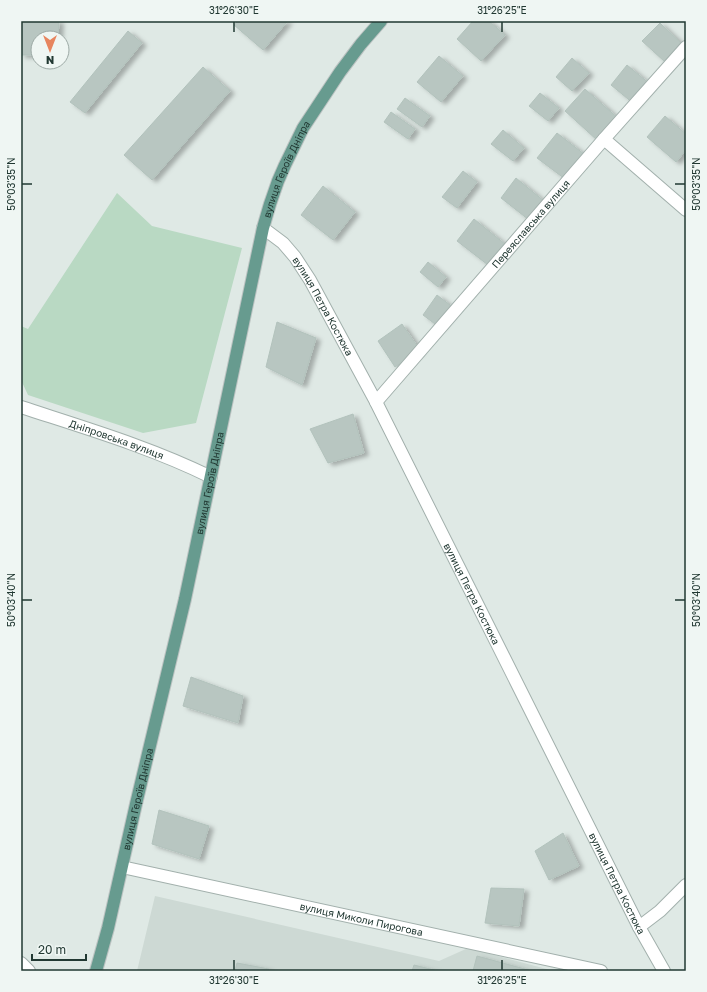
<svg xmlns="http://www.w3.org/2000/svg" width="707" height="992" font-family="'Golos Text',sans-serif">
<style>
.built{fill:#cdd9d4}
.green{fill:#b9d9c3}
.building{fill:#b8c6c1;stroke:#b2c2bc;filter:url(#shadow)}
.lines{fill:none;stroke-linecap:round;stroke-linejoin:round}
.minor-casing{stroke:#a2b0ac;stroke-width:14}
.major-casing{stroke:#bcc3c2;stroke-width:14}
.minor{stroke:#fff;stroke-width:12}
.major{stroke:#679b8f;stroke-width:12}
.ticks{fill:none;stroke:#213832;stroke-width:1.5}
.labels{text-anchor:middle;stroke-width:3;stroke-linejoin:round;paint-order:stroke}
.street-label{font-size:10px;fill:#213832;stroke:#eff6f3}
.neatline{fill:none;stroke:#213832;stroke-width:1.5}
.ticks-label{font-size:10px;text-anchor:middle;fill:#213832}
</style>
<defs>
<filter id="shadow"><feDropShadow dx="4.5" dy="2.5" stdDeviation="2" flood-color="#0004"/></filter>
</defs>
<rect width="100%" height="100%" fill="#dfe9e5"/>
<path class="built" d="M155,896L439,961L468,948L554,971H137Z"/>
<path class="green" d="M117,193L152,226L242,248L196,423L143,433L28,395L21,380V326L28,329Z"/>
<path class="building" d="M21,21H59L58,38H38V55H21Z
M238,21H288L263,50L234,25Z
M473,21H489L505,35L481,61L457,39Z
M660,23L682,44L665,62L642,41Z
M128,31L142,43L85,113L70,102Z
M439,56L463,76L441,102L417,82Z
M572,58L589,73L572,91L556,77Z
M627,65L650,84L634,104L611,85Z
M203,67L230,91L152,180L124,155Z
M585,89L619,119L598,141L565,111Z
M540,93L559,108L548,121L529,106Z
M405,98L430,116L422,127L397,109Z
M391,112L415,129L408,139L384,122Z
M665,116L686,134V150L676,162L647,137Z
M503,130L524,148L513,161L491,144Z
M557,133L584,154L565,179L537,158Z
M463,171L477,182L457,208L442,197Z
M516,178L544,201L529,220L501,198Z
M323,186L355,212L333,240L301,215Z
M474,219L505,244L488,265L457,241Z
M428,262L446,277L438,287L420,272Z
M437,295L454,308L439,327L423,315Z
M277,322L316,338L302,385L266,367Z
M402,324L420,350L395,367L378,341Z
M353,414L364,453L328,463L310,429Z
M191,677L243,696L238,723L183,706Z
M159,810L209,826L199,859L152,844Z
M563,833L579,866L549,880L535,851Z
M491,888L524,889L519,926L485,923Z
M477,956L532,971H473Z
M237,963L269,969L268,971H235Z
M414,965L438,971H412Z"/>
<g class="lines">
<g class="minor-casing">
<g id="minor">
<path d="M604,139L686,210"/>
<path id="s1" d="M263,228L283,243L295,257L310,280L376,402L639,927L664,971"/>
<path id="s2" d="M376,402L604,139L686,47"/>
<path id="s3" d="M21,407C85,428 150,447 211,477"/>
<path id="s4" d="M122,867L601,971"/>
<path d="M639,927L660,911L686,885"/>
<path d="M21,963L29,971"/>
</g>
</g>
<g class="major-casing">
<g id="major">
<path id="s5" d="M96,971L108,928L136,804L185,599L263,228L270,204L278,181L285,165L303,128L340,72L361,44L381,21"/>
</g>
</g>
<use href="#minor" class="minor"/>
<use href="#major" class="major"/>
</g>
<path class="ticks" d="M234,22V32M502,22V32M22,184H32M675,184H685M22,600H32M675,600H685M234,960V970M502,960V970"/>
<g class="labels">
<g class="street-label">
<text dy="4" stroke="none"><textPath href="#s5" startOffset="825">вулиця Героїв Дніпра</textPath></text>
<text dy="4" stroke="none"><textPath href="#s2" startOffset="236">Переяславська вулиця</textPath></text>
<text dy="4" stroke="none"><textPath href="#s1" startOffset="100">вулиця Петра Костюка</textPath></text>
<text dy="4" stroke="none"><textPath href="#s3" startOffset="101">Дніпровська вулиця</textPath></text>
<text dy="4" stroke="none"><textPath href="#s5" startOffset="501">вулиця Героїв Дніпра</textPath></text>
<text dy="4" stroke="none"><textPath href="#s1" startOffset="424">вулиця Петра Костюка</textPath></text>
<text dy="4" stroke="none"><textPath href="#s5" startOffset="177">вулиця Героїв Дніпра</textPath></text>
<text dy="4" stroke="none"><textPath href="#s1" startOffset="748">вулиця Петра Костюка</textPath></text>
<text dy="4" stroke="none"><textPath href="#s4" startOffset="245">вулиця Миколи Пирогова</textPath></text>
</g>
</g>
<rect width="707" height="992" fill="none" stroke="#eff6f3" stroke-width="44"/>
<g transform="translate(50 50) rotate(180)"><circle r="19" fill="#eff6f3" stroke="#9daaa6"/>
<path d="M0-3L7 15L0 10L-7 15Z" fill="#e7855f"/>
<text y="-6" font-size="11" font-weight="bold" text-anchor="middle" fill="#213832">N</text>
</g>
<path d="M32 954v6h54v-6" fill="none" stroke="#213832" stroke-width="2"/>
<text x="38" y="954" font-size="12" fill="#213832" stroke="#eff6f3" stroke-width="3" paint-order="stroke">20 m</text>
<rect x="22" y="22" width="663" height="948" class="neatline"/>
<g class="ticks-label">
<text x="234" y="14">31°26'30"E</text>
<text x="502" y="14">31°26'25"E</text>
<text transform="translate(696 184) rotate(-90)" y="4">50°03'35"N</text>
<text transform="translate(11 184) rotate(-90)" y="4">50°03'35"N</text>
<text transform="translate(696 600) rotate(-90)" y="4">50°03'40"N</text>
<text transform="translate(11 600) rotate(-90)" y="4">50°03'40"N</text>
<text x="234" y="984">31°26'30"E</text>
<text x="502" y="984">31°26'25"E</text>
</g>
</svg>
